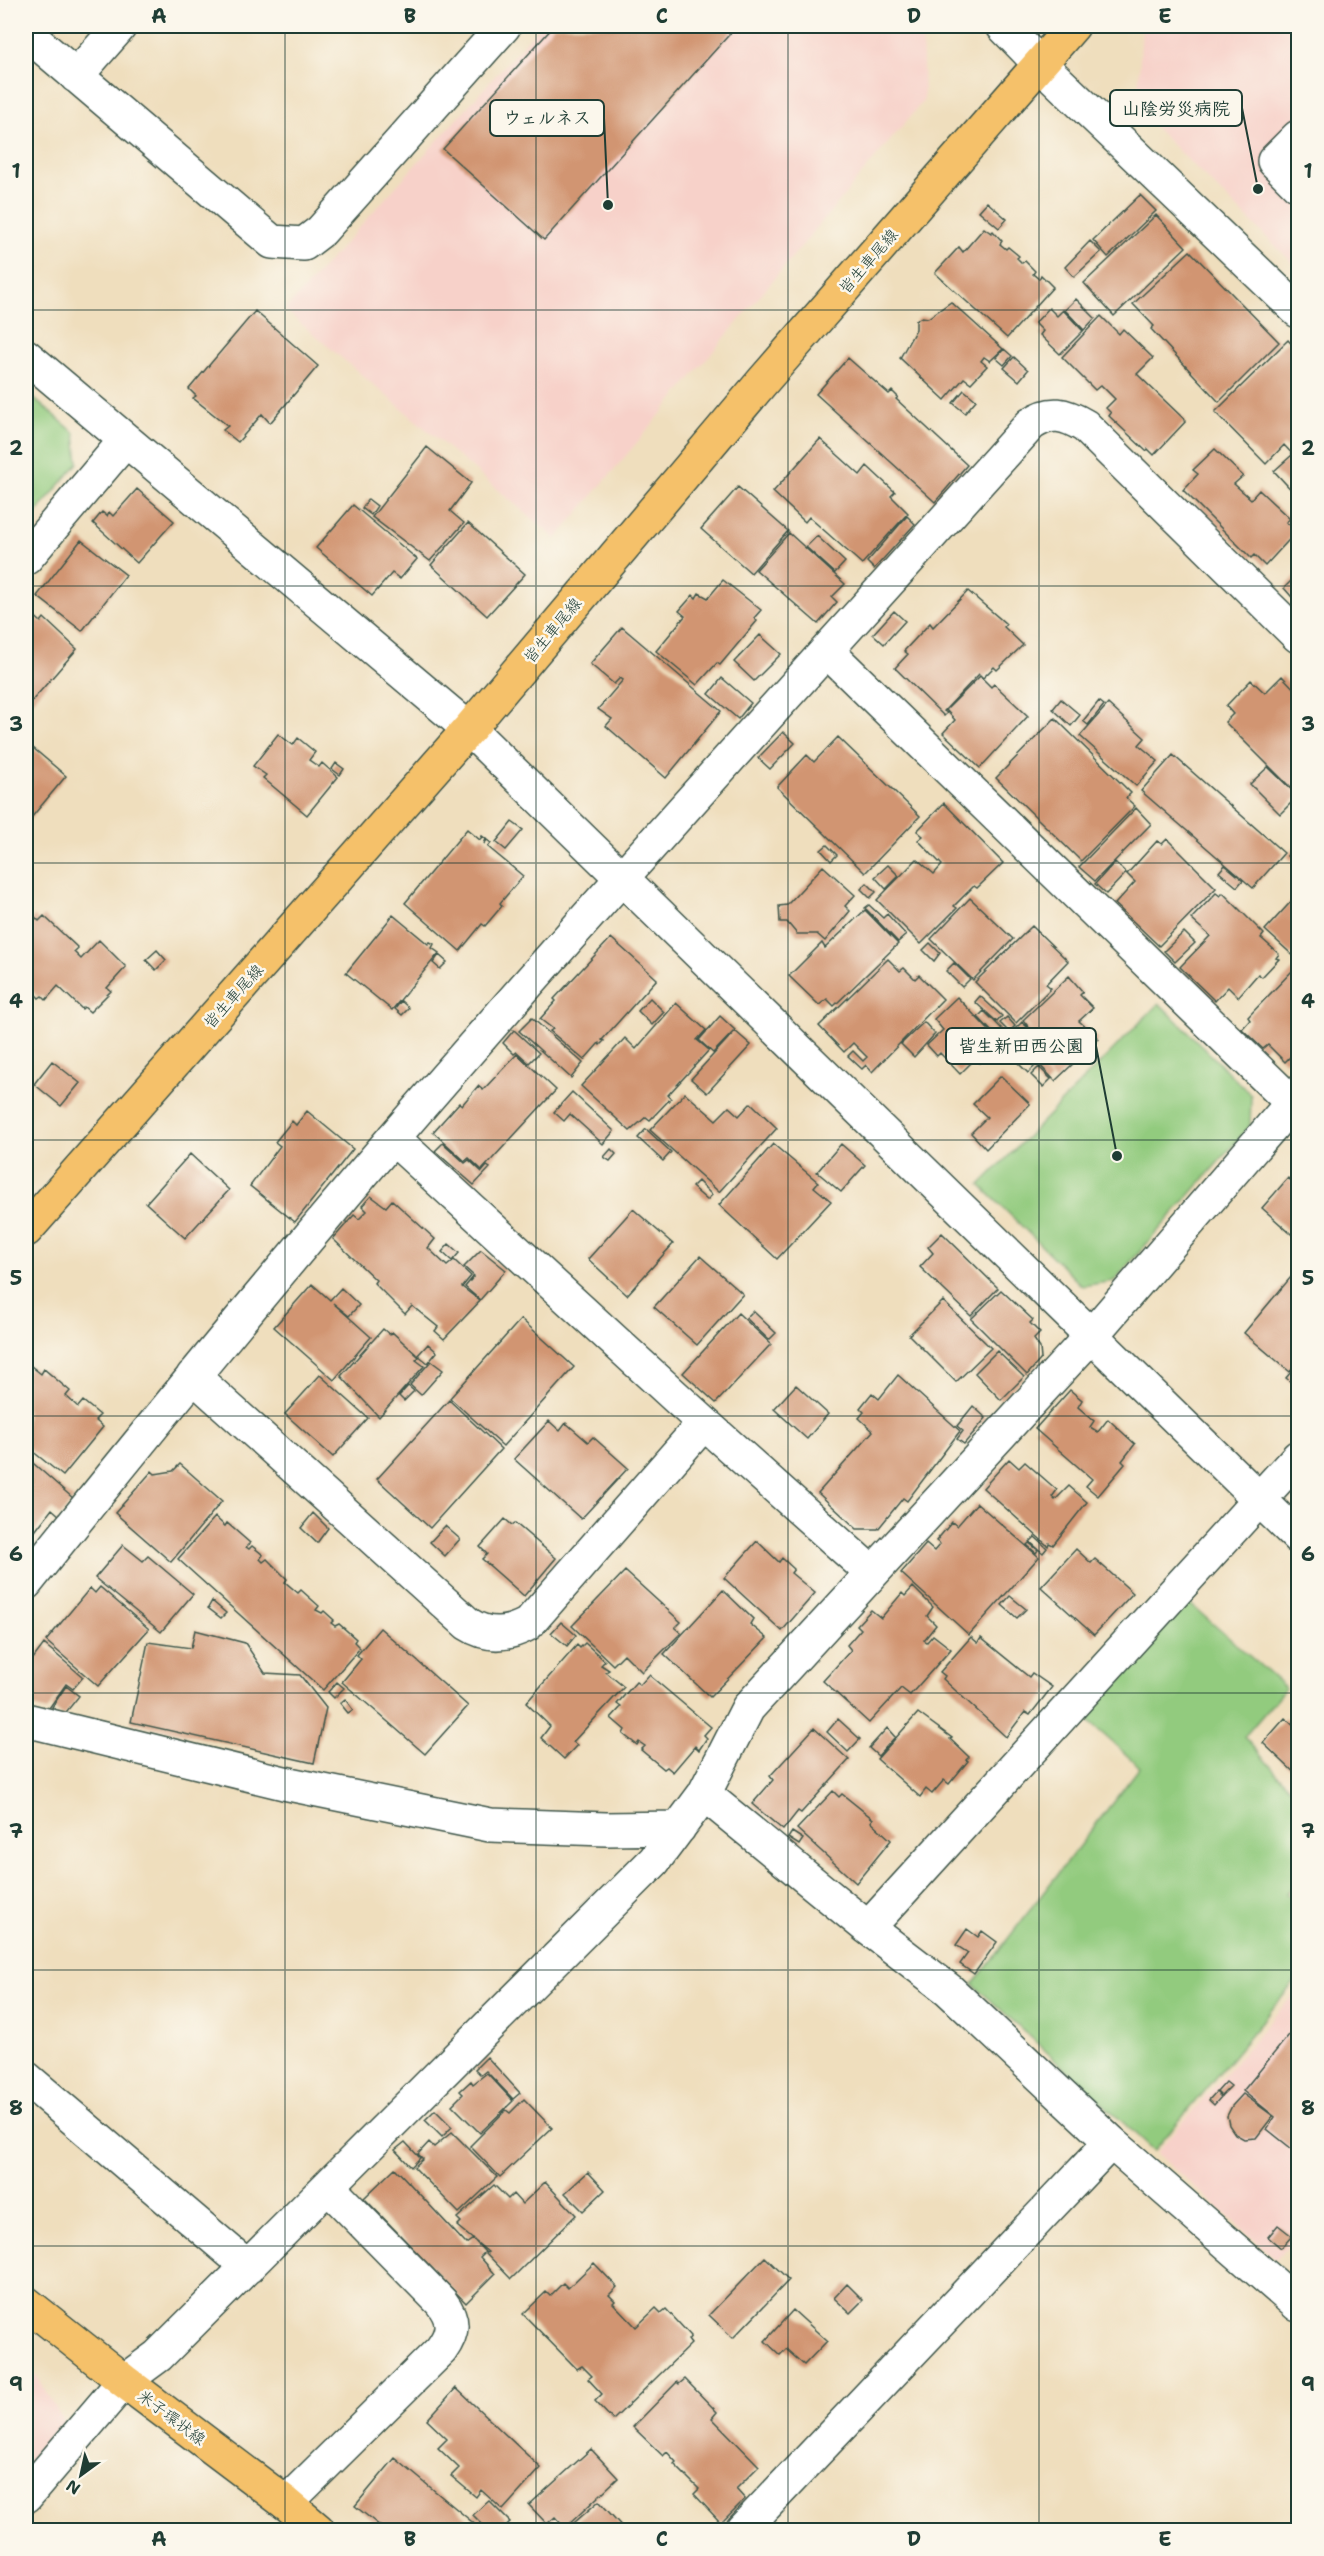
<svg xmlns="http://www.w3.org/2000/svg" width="1324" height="2556" font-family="'Shantell Sans','Klee One',sans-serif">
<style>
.built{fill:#f7d1c9}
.green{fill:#92cb7e;stroke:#588459;stroke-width:1.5}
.building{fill:#d19572}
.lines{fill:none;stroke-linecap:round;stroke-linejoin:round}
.minor-casing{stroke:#3e5549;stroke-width:36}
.major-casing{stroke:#3e5549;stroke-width:36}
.minor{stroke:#fff;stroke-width:33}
.major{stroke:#f5c16b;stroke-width:33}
.grid{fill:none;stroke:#1f3d34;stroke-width:1.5;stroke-opacity:0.55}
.labels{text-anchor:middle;stroke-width:5;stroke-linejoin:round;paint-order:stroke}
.street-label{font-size:16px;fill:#1f3d34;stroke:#fbf7ec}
.leader{fill:none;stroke:#1f3d34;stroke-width:2}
.callout-dot{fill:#1f3d34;stroke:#fbf7ec;stroke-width:2}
.callout{fill:#fbf7ec;stroke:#1f3d34;stroke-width:2}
.callout-label{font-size:18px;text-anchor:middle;font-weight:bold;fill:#1f3d34}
.neatline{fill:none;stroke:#1f3d34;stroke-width:2}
.grid-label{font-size:20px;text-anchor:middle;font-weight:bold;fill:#1f3d34}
</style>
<rect width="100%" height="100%" fill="#fbf7ec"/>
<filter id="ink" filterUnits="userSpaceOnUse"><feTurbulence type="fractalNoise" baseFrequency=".0167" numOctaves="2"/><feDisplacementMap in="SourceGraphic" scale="12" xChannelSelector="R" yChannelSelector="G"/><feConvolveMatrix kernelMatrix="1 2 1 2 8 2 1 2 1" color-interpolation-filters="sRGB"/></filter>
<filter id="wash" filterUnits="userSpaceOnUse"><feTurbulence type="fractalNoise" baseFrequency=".008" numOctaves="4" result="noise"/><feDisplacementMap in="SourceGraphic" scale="24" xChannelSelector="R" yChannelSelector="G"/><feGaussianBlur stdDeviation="1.35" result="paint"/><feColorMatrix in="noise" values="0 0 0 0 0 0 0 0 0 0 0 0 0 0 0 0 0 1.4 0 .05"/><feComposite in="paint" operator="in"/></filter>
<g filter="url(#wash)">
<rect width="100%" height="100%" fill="#efdebd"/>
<path class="built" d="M540,26H922L924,100L556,539L285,310Z
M1142,26H1298V268L1137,110Z
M1298,1989V2233L1277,2260L1156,2153Z
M26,2368L39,2379L67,2428L26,2473Z"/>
<path class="green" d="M26,392L75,433L78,463L26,525Z
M1159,1003L1251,1095L1250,1126L1114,1281L1082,1286L980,1185Z
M1188,1602L1286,1688L1244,1737L1298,1797V1880L1286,1893L1298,1904V1978L1154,2151L973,1984L1140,1767L1084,1717Z"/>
<g id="blocks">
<path class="building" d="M554,26H737L544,240L443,149Z
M1140,195L1156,211L1108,257L1093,240Z
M987,202L1007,219L999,228L979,211Z
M1156,215L1186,247L1114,316L1084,283Z
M984,228L991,233L993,231L1002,241L1000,244L1006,249L1008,247L1019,256L1017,258L1022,263L1025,261L1035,271L1033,274L1039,279L1041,275L1053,287L1007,338L935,273L959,247L963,252Z
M1090,241L1101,252L1074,277L1065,267Z
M1190,251L1279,342L1219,402L1151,329L1154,326L1133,304Z
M1076,299L1095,318L1084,330L1065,310Z
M951,302L1003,349L990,361L984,357L981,361L987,366L971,383L964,378L945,400L900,358L916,329V320L922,317L928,318Z
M1049,308L1057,316L1063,310L1083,331L1060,354L1040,335L1043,331L1035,323Z
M255,311L318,366L270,423L262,414L238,442L223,430L228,426L193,398L196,396L189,389Z
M1101,316L1119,334L1123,329L1153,358L1137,374L1186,421L1154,455L1148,449L1146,451L1109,416L1111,413L1106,408L1115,399L1101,385L1095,390L1062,357Z
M1288,340L1298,351V460L1284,445L1266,464L1215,412Z
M1004,349L1012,356L1004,365L996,358Z
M1014,357L1028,370L1019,381L1004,368Z
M848,358L889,394L892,391L898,397L896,399L967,465L935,502L816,394Z
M964,390L976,400L965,413L953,403Z
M820,439L860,475L867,466L895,492L891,496L908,513L862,564L809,517L805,522L773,492Z
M427,447L471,483L450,511L464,523L430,561L372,517Z
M1215,449L1243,476L1234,484L1251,499L1259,490L1290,519L1286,522L1297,531L1265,566L1254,555L1251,558L1183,490L1198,474L1193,470Z
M1292,455L1298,463V497L1274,471Z
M738,487L788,531L751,573L701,529Z
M137,489L174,521L137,563L93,523L102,512L107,516L109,512L113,516Z
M368,499L377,506L371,515L362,508Z
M353,505L417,559L400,579L392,573L372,596L316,548Z
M907,516L915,524L874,569L867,562Z
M468,523L525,574L487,616L431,565Z
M789,533L845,584L832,597L837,602L818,624L756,570Z
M817,536L845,562L835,573L806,547Z
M81,540L126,575L82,631L37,596Z
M1298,574V604L1284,588Z
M723,580L761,610L754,618L757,621L720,665L717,663L697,685L656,651L685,616L679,611L693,595L696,598L699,593L708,598Z
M968,591L1006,624L1004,627L1023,645L997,670L994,667L983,678L979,674L944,711L947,713L944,716L895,668L908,654L904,651L930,623L933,627Z
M894,611L905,621L884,644L873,634Z
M31,613L41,622L44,618L77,649L31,702L26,698V619Z
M622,627L721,711L666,778L606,726L612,719L598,709L623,680L620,678L614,684L590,664Z
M760,635L781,654L754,681L734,662Z
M980,676L991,687L994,684L1028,716L980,768L943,733L955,720L946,710Z
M1282,676L1298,693V795L1225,722L1233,714L1226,706L1251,680L1265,693Z
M722,678L751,703L738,719L709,694Z
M1061,699L1080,715L1071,726L1053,709Z
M1099,701L1104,705L1088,725L1083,721Z
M1108,704L1145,738L1139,745L1158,761L1136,786L1080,736Z
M1055,718L1131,793L1126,798L1135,806L1081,861L996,778Z
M783,732L795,743L770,769L758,758Z
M278,734L293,745L298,738L315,752L309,760L319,767L322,763L338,777L307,815L263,778L266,775L253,766Z
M838,737L920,816L865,873L777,787L807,755L814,762Z
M26,742L66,776L26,824Z
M1173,755L1284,853L1253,888L1141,791Z
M336,763L344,769L340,775L332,769Z
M1268,767L1298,796L1280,814L1250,784Z
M944,803L1003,863L977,888L974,886L954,906L957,908L921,944L877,900L917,859L934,874L942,865L918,840L923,836L917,831Z
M1136,808L1151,824L1095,881L1079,867Z
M512,822L523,830L506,850L496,842Z
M467,829L480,840L482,836L486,839L484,844L487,840L491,843L488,847L523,876L500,903L502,906L485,926L482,924L460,951L405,903Z
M1167,839L1216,888L1159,946L1115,904L1135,882L1127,874L1157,841L1162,844Z
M827,845L837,855L831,861L821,850Z
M1296,846L1298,854L1292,861L1287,856Z
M1115,862L1126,873L1106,894L1095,884Z
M888,865L899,876L886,889L875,877Z
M1225,865L1243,880L1237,887L1219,872Z
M823,866L855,895L845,906L850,911L825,941L817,934H797L787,922H780L779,906L787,905Z
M867,883L876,892L870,898L861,889Z
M1216,893L1220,896L1223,893L1264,934L1261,938L1279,954L1276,958L1279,959L1262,977L1258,974L1238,997L1228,987L1215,1001L1180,967L1210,936L1191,919Z
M1298,894V960L1265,930Z
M970,898L1013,939L973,980L931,939Z
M869,905L883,918L887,914L906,935L898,942L865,908Z
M865,910L898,944L834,1006L827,999L819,1005L789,976L822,943L825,948Z
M393,915L428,944L430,942L434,944L432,948L439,953L392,1010L346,973Z
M34,916L39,921L44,916L78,948L74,952L81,959L99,940L126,967L107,988L111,991L90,1012L84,1007L82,1009L58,986L46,1000L42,996L39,998L26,985V924Z
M1032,926L1068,961L1046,984L1051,988L1016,1023L975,982Z
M1184,932L1195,943L1175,962L1164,951Z
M611,938L657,979L602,1040L604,1041L600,1045L599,1043L584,1060L550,1031L553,1029L540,1019L556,1001L554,999Z
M930,943L940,953L934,961L923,950Z
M157,950L166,960L156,970L146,960Z
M439,955L447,962L440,969L433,963Z
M888,959L900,971L904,968L915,979L919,975L943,999L872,1072L866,1065L862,1069L848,1056L853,1051L863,1061L867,1057L853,1043L844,1052L819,1026Z
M954,963L970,979L962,987L946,971Z
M1293,970L1298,975V1049L1285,1062L1268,1045L1263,1049L1242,1029L1250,1020L1248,1017Z
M1069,976L1083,992L1080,995L1093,1008L1079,1021L1099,1039L1055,1081L1038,1063L1042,1060L1026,1044L1035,1035L1023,1020Z
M980,996L1002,1016L997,1022L975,1002Z
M957,997L1002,1044L984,1062L982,1061L980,1063L975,1059L960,1074L940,1053L937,1056L927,1045L943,1030L934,1019Z
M650,998L664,1012L652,1025L638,1011Z
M401,1001L409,1008L402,1015L395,1009Z
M676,1003L706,1030L697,1040L709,1050L668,1095L671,1098L650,1120L646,1117L630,1131L581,1086L625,1038L636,1049Z
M984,1011L1002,1029L996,1036L978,1017Z
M720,1016L735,1030L713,1053L699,1040Z
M1007,1017L1015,1026L1009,1032L1000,1023Z
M532,1018L583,1063L571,1078L519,1031Z
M924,1022L935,1034L914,1057L901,1044Z
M1022,1022L1034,1034L1022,1046L1010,1034Z
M514,1030L539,1053L529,1063L517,1052L514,1054L503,1043Z
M735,1031L751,1045L707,1093L691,1079Z
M1024,1053L1036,1065L1028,1073L1016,1061Z
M517,1054L556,1090L482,1170L469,1158L465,1161L433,1132L459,1103L462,1105L478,1086L483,1090Z
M52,1061L80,1083L61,1106L34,1084Z
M1039,1067L1051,1079L1043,1087L1031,1075Z
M1001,1076L1030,1104L986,1149L971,1133L987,1117L973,1104Z
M572,1092L614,1131L603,1144L570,1114L564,1121L554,1112Z
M685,1093L716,1120L729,1107L739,1116L751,1103L777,1128L719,1192L650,1130Z
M307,1111L353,1149L295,1222L250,1186L280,1146L275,1142L292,1121L296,1125Z
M646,1129L671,1152L663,1161L638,1138Z
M443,1143L465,1163L469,1160L482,1172L487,1166L490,1168L474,1185L435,1151Z
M773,1144L818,1182L814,1187L831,1201L777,1259L719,1205Z
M841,1144L865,1165L841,1192L817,1172Z
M611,1149L616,1154L610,1161L604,1157Z
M190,1154L229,1190L185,1238L146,1203Z
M1288,1178L1298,1187V1240L1262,1208Z
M698,1181L712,1195L707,1200L692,1187Z
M371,1196L386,1207L392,1200L435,1239L428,1248L447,1266L454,1260L471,1276L462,1287L480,1301L444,1339L435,1331L438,1327L412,1306L405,1314L374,1283L376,1280L333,1239L354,1215L359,1219L367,1211L362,1206Z
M633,1209L673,1244L627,1295L588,1259Z
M942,1233L998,1288L971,1316L920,1267L933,1253L928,1247Z
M449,1244L459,1253L452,1261L442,1252Z
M481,1250L506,1270L480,1300L465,1287L474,1276L464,1267Z
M700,1256L743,1294L697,1345L654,1307Z
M1296,1271L1298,1273V1361L1290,1372L1244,1333Z
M312,1284L330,1300L341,1288L359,1305L349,1316L333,1303L371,1337L334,1380L274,1327Z
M1001,1290L1033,1320L1030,1323L1040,1333L1034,1339L1040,1348L1041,1359L1027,1375L971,1319Z
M943,1301L991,1348L956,1382L909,1335Z
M753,1311L776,1333L769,1340L746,1318Z
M738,1313L771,1344L716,1403L683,1373Z
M521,1319L574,1367L503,1446L450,1398Z
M383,1329L390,1335L392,1332L419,1357L416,1360L424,1366L379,1417L341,1376Z
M428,1344L437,1352L428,1363L418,1355Z
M997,1351L1024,1377L1001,1400L975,1373Z
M431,1361L443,1370L421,1395L410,1385Z
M1298,1364V1388L1286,1378Z
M31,1366L41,1374L44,1369L70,1391L66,1396L78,1407L83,1401L100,1415L95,1420L103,1427L63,1476L26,1446V1372Z
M320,1375L368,1418L333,1457L285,1414Z
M898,1375L960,1431L907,1501L903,1498L878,1529H857L818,1493L873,1431L859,1418L864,1412L860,1408L872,1393L879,1399Z
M796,1385L828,1414L807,1439L774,1409Z
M408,1386L414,1391L404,1401L399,1396Z
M1070,1390L1082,1400L1078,1407L1094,1421L1090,1427L1098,1432L1108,1419L1135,1444L1122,1461L1125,1464L1098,1496L1086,1486L1092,1479L1035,1429Z
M449,1400L501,1449L430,1528L377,1479Z
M973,1406L986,1418L964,1444L957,1439L963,1431L957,1426Z
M549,1421L560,1431L566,1423L588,1442L593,1437L628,1468L581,1519L514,1459Z
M26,1457L74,1499L60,1516L52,1509L32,1535L26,1529Z
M1009,1459L1019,1468L1025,1462L1057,1490L1052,1497L1055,1500L1069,1486L1087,1502L1053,1545L1049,1543L1048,1546L983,1488Z
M180,1464L222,1501L171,1562L115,1513L152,1471L155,1474L173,1471Z
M977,1503L1039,1557L969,1635L901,1573L926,1544L934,1551L940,1544L936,1541L952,1522L957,1526Z
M313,1513L328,1528L317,1543L301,1528Z
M215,1517L225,1526L227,1523L250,1543L246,1547L249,1549L252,1546L263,1555L260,1559L263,1562L267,1559L287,1579L285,1582L298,1593L301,1590L319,1606L316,1610L322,1613L324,1611L334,1620L331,1623L335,1626L339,1624L356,1639L354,1642L360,1648L323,1690L178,1559Z
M505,1519L512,1525L515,1523L556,1558L524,1596L482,1559L487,1554L480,1547Z
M445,1526L460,1539L445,1556L430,1542Z
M1035,1537L1047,1548L1043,1553L1030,1542Z
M757,1541L779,1562L782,1558L794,1569L791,1573L815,1593L782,1631L724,1578Z
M1029,1543L1038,1550L1036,1553L1027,1545Z
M123,1545L143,1561L148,1556L193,1594L161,1632L95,1578Z
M1076,1549L1091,1563L1095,1559L1133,1593L1094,1635L1041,1587Z
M625,1571L681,1622L675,1628L681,1633L642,1672L624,1654L613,1665L572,1626Z
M100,1587L149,1629L98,1686L46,1641L90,1588L95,1593Z
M913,1587L933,1607L927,1616L936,1625L924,1640L927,1642L933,1635L951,1649L910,1695L901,1688L869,1723L823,1681L851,1650L847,1645L861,1629L857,1625L871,1610L881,1618L902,1593L905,1596Z
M723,1590L753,1619L750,1624L767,1638L710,1697L664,1654Z
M1010,1596L1026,1609L1017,1618L1002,1605Z
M212,1601L226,1613L221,1618L208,1608Z
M561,1622L576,1635L567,1646L551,1633Z
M380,1628L468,1706L425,1754L342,1682L361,1659L357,1655Z
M195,1630L245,1643L265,1673L300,1675L326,1708L314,1763L131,1722L148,1642L191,1648Z
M971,1637L978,1643L981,1638L1029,1677L1032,1673L1052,1687L1030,1715L1025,1712L1006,1737L943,1679L945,1676L940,1672Z
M585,1643L605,1661L601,1665L609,1670L606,1672L624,1687L573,1742L577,1745L564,1759L541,1738L550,1726L526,1703L577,1645L580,1648Z
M44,1644L83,1677L73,1689L66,1684L47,1711L26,1705V1668Z
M649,1675L711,1727L704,1735L707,1738L699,1750L695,1746L673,1772L667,1767L664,1769L641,1750L645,1746L639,1742L637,1745L623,1734L625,1730L611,1718L621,1707L617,1704L636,1682L640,1685Z
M337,1682L344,1688L334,1698L328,1692Z
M66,1686L79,1696L63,1716L52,1707Z
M345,1699L353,1710L348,1713L340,1703Z
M918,1713L952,1738L950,1739L969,1757L966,1760L968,1761L949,1784L944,1780L932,1794L926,1789L920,1797L877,1759Z
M1285,1718L1298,1730V1776L1263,1743Z
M838,1719L860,1739L848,1752L827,1732Z
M814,1728L849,1760L801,1813L798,1811L783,1830L752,1804L773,1780L770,1776Z
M887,1728L895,1737L878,1756L869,1748Z
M833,1791L839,1797L842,1794L873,1819L871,1822L891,1840L856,1883L797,1829Z
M792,1832L803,1839L799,1845L788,1838Z
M967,1929L978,1937L982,1931L997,1942L974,1974L960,1964L968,1953L956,1945Z
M1298,2024V2143L1292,2149L1267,2129L1275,2117L1243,2091Z
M487,2057L520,2093L513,2099L486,2071L481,2075L475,2069Z
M487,2073L513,2101L480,2133L452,2105L463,2094L460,2091L471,2081L473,2084Z
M1226,2082L1231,2086L1221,2096L1217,2092Z
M1216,2092L1221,2097L1214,2105L1209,2100Z
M1243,2094L1273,2116L1256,2138L1244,2139L1235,2134L1229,2125L1227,2116L1232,2106Z
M524,2099L552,2128L500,2177L470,2146L506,2110L510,2113Z
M435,2110L452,2127L442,2137L425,2120Z
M452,2132L497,2177L459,2213L414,2167L423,2159L418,2154L429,2142L434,2147Z
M405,2142L420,2158L411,2167L395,2150Z
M395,2168L466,2244L473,2239L485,2252L480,2257L495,2274L466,2303L364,2198Z
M588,2172L605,2190L583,2211L565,2193Z
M545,2182L576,2215L511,2279L486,2253L488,2252L457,2226L461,2222L457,2218L494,2185L508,2199L513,2194L522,2204Z
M1278,2225L1292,2236L1281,2248L1268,2237Z
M765,2257L789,2280L733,2338L709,2315Z
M594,2263L617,2287L609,2295L615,2301L613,2303L636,2327L656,2308L661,2313L666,2309L691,2336L688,2340L691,2344L613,2420L595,2401L602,2394L588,2379L592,2376L582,2366L577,2369L523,2314L546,2292L550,2296L563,2283L568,2288Z
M847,2284L863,2300L850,2313L834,2298Z
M793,2310L827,2341L804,2365L786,2349L780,2355L765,2341Z
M685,2379L717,2412L712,2418L759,2466L736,2489L745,2499L721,2523L694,2494L699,2489L674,2464L676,2462L667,2452L663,2456L633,2427L677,2382L679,2384Z
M456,2388L541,2468L503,2510L481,2490L476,2497L451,2476L459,2468L438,2448L447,2439L427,2420Z
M591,2449L618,2478L565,2528L555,2517L547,2524L529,2505Z
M395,2458L477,2526L473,2530H385L355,2506Z
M489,2501L510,2522L501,2530H488L473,2515Z
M599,2501L625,2530H566Z"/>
</g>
</g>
<g filter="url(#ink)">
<use href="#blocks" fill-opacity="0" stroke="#3e5549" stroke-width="1.5"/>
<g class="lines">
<g class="minor-casing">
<path id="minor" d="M1003,26L1041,65L1298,311
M26,33L272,242L304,244L321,231L504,26
M76,76L120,26
M1298,137L1274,161L1298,185
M26,356L469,729L1298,1537
M26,558L125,441
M827,651L1292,1103
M393,1138L704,1423L872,1573
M193,1376L468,1624C488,1637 508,1635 528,1624L704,1423
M26,1583C146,1433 268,1284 394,1137C602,896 818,661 1031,424C1051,410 1065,414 1085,426L1298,636
M26,1720L284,1783L490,1825L606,1829L679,1828
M704,1794L868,1928L949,1990L1111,2142L1298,2305
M868,1928L1298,1457
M26,2078L248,2267
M26,2496L124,2381L158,2356L654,1861L704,1794L748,1708L1091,1336L1298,1096
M286,2503L441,2350C454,2332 455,2320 441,2302L329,2188
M742,2530L1111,2142"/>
</g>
<g class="major-casing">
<path id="major" d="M26,1230L469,729L763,381L1073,26
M26,2303L124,2381L286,2503L318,2530"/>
</g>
<use href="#minor" class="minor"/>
<use href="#major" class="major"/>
</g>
</g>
<path class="grid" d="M285,26V2530M536,26V2530M788,26V2530M1039,26V2530M26,310H1298M26,586H1298M26,863H1298M26,1140H1298M26,1416H1298M26,1693H1298M26,1970H1298M26,2246H1298"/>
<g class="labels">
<g class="street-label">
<text transform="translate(868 261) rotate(-49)" y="6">皆生車尾線</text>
<text transform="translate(552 630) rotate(-50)" y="6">皆生車尾線</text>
<text transform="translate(233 996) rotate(-48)" y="6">皆生車尾線</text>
<text transform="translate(172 2417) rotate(37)" y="6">米子環状線</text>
</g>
</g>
<path class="leader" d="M1258 189L1242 108M608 205L604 118M1117 1156L1096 1046"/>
<g class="callout-dot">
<circle cx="1258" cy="189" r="6"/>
<circle cx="608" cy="205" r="6"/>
<circle cx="1117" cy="1156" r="6"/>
</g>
<g class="callout">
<rect x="1110" y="90" width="132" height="36" rx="6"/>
<rect x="490" y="100" width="114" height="36" rx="6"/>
<rect x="946" y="1028" width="150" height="36" rx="6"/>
</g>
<g class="callout-label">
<text x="1176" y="115">山陰労災病院</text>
<text x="547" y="124">ウェルネス</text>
<text x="1021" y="1052">皆生新田西公園</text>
</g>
<rect width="1324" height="2556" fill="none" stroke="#fbf7ec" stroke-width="66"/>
<g transform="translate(81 2475) rotate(213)" stroke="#fbf7ec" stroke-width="4.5" paint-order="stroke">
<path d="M0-4.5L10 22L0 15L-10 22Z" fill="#1f3d34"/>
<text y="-9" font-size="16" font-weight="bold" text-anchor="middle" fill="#1f3d34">N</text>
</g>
<rect x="33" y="33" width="1258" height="2490" class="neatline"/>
<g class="grid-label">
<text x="159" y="23">A</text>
<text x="410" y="23">B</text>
<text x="662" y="23">C</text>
<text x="914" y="23">D</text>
<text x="1165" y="23">E</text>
<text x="16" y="178">1</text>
<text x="1308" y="178">1</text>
<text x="16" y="455">2</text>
<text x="1308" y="455">2</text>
<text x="16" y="731">3</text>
<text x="1308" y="731">3</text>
<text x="16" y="1008">4</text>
<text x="1308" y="1008">4</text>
<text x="16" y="1285">5</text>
<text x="1308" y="1285">5</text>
<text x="16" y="1561">6</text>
<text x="1308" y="1561">6</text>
<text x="16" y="1838">7</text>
<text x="1308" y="1838">7</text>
<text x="16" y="2115">8</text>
<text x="1308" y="2115">8</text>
<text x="16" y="2391">9</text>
<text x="1308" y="2391">9</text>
<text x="159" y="2546">A</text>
<text x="410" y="2546">B</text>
<text x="662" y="2546">C</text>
<text x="914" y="2546">D</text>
<text x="1165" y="2546">E</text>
</g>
</svg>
